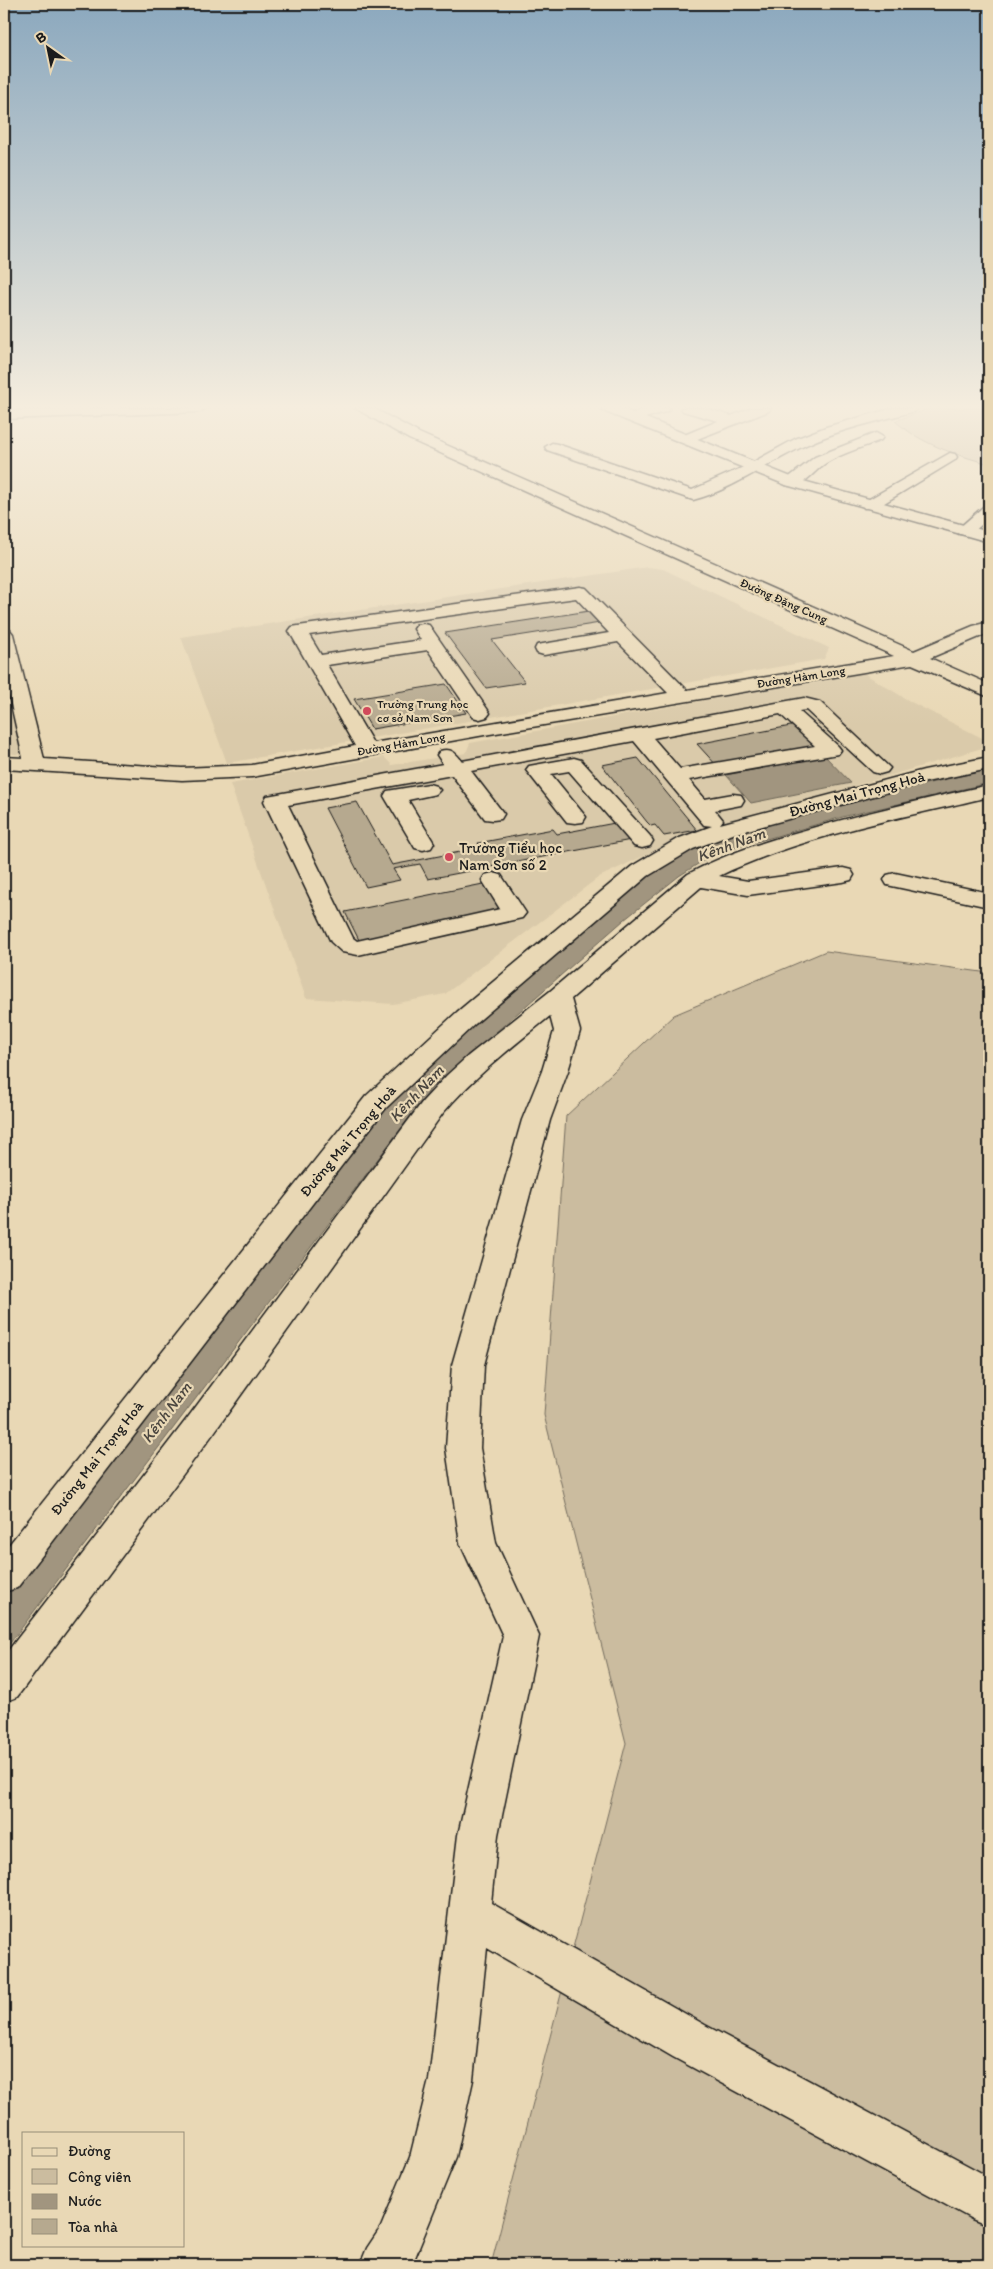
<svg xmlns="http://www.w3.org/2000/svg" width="993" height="2269" font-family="Itim,sans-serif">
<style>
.built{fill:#dacaaa}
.green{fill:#cbbc9f;stroke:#746c5e}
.water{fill:#a1957f;stroke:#6c6557}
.building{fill:#b6a98f;stroke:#1c1c1c}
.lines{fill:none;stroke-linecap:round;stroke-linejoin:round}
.minor-casing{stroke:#1c1c1c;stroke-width:3}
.major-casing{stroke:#1c1c1c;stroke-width:3}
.minor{fill:#e9d8b5;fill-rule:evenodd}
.major{fill:#e9d8b5;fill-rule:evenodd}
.poi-dot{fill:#d1495b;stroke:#e9d8b5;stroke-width:2}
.labels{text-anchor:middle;stroke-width:4.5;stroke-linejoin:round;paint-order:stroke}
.far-street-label{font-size:12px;fill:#1c1c1c;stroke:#e9d8b5}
.far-poi-label{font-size:12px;fill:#1c1c1c;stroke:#e9d8b5;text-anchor:start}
.street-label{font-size:15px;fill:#1c1c1c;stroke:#e9d8b5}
.poi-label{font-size:15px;fill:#1c1c1c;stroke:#e9d8b5;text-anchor:start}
.water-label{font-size:16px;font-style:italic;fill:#4b463f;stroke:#e9d8b5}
</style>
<rect width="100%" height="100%" fill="#e9d8b5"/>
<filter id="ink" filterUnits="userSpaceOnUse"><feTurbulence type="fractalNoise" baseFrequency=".02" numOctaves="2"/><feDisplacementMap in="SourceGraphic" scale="10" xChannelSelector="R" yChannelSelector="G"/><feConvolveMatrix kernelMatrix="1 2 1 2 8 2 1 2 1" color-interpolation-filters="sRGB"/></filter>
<g filter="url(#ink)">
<path class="built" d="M648,567L663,569L829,648L824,659L227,763L181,637Z
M4,671L25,755L4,753Z
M856,673L865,674L911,702L984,739L982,748L684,837L599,877L445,994L393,1004L306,998L230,784L384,757L392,765L466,753L470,743Z"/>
<path class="green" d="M931,408H989V464C954,454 923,445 895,421Z
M826,951L989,973V2265H491L626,1743L544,1415L566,1116L674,1015Z"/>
<path class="water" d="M825,756L851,783L751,803L726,775Z
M989,769V783L846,816L721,852L701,862L679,876L624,920L431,1089L4,1651V1595L407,1082L649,873L685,852L726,835L837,805Z"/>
<path class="building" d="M589,611L600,623L492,640L525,682L486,688L445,633Z
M446,684L466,713L372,729L354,699Z
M796,725L819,747L718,767L697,744Z
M638,758L697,830L664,836L655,825L651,826L647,822L602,765Z
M357,802L392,865L481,848L478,843L553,829L557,834L620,822L631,840L428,879L420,864L393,869L400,880L366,887L325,808Z
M488,883L506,912L360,942L345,912Z"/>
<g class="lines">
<g class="minor-casing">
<path id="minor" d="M355,408H373L419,433L914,651L973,626L989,622V633L930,658L989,684V697L912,664L490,734L252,777L182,780L4,769V757L23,758L4,673V629L10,630L13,634L44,759L182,768L252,765L355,746L289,631L292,627L298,626L580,587L586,588L687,690L894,656L409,439ZM576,598L609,633L537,645L535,649L537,653L544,655L618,642L668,693L373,743L327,665L428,650L473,717L480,719L487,717L490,713L429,625L423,624L417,625L414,629L421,640L321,655L309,635Z
M647,408H670L668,411L632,422L625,418L627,415Z
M681,408H705L731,416L751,408H771L769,411L687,443L682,442L680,439L682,436L718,421L683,411Z
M893,408H917L915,411C879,421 840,429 806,445C769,462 733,490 693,500L547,450L545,447L552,443L557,444L692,490L748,465L795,439L826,427Z
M876,433L883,437L881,440C864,447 842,453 826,463C813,471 803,490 786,485L783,482L815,457Z
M950,453L955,454L957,457L955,460L876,508H864L862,505L864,502Z
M989,505V518L971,534H959L957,531L959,528L983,507Z
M804,698L820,702L890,768L887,772L880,774L873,772L806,710L799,711L838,746L841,750L838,754L689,780L705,799L733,794L741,795L744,800L741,805L715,810L723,820L720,824L924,770L989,757V769L926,782L733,834L693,849L648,876L475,1024L386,1108L17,1588L4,1592V1551L366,1096L457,1012L632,866L677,839L712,826L704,825L634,741L471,771L504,814L501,819L493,820L485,819L452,775L288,805L353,938L357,941L500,909L482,880L485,875L493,873L501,875L526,913L522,918L358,955L342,952L331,942L264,801L267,796L443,764L437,755L440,751C451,748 455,752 462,761ZM780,714L815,746L680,769L653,738Z
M574,758L581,760L650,836L653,841L650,846L642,848L634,846L569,771L551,774L586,817L583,822L575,823L567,822L526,770L529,766Z
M429,784L436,786L440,790L436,794L408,800L434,843L431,848L423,850L415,848L384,796L387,791Z
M989,785V797C900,818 802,836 719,876L748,881L843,868L851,870L854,875L851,880L843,882L748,895L701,887L571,999L580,1031L568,1071L550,1120L484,1365L480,1448L496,1543L539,1636L498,1835L491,1903L705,2025L989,2177V2226L972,2219L673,2057L487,1948L473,2080L456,2157L412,2265H360L367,2248L381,2227L410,2157L429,2080L458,1835L503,1636L460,1543L446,1448L452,1365L522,1120L542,1071L554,1031L550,1016C512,1047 475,1076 443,1113L213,1434L17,1697L4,1702V1656L189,1416L423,1101L447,1075L468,1056L549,992L688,874C731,851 776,838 823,825C878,810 933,797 989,785Z
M895,873L989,893V907L887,885L884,880L887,875Z"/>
</g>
<g class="major-casing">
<path id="major" d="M69,408H207L200,412L4,419V411Z
M601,408H621L796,479L989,532V542L786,485L603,411Z"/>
</g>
<use href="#minor" class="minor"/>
<use href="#major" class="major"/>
</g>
</g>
<linearGradient id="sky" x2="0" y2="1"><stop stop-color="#8ba8be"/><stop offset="0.56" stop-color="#f5edde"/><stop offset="1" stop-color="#f5edde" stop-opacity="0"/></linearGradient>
<rect width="993" height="726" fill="url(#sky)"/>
<g class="poi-dot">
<circle cx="367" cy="711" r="5"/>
<circle cx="449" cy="857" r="5"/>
</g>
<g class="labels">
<g class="far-street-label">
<text transform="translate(784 601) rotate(24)" y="4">Đường Đặng Cung</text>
<text transform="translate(801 677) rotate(-9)" y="4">Đường Hàm Long</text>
<text transform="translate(401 744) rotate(-10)" y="4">Đường Hàm Long</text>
</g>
<g class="far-poi-label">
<text x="377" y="708">Trường Trung học<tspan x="377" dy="14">cơ sở Nam Sơn</tspan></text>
</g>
<g class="street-label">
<text transform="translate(857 794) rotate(-15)" y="5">Đường Mai Trọng Hoà</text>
<text transform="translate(348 1141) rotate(-50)" y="5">Đường Mai Trọng Hoà</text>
<text transform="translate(97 1458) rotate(-52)" y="5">Đường Mai Trọng Hoà</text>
</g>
<g class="poi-label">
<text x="459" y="853">Trường Tiểu học<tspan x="459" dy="17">Nam Sơn số 2</tspan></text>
</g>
<g class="water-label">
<text transform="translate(731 844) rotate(-20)" y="6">Kênh Nam</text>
<text transform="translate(416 1093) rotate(-47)" y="6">Kênh Nam</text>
<text transform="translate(166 1412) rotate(-53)" y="6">Kênh Nam</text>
</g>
</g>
<rect width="993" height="2269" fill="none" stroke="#e9d8b5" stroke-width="20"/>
<rect x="10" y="10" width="973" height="2249" fill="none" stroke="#1c1c1c" stroke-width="2" filter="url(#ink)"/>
<rect x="22" y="2132" width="162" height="115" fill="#e9d8b5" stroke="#978d78"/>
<rect x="32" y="2148" width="25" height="8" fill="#e9d8b5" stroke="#978d78"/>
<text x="68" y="2156" font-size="15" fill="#1c1c1c">Đường</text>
<rect x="32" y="2169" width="25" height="15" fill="#cbbc9f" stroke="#978d78"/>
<text x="68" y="2182" font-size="15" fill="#1c1c1c">Công viên</text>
<rect x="32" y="2194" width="25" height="15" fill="#a1957f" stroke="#978d78"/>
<text x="68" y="2206" font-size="15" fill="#1c1c1c">Nước</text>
<rect x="32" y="2219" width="25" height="15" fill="#b6a98f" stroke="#978d78"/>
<text x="68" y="2232" font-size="15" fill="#1c1c1c">Tòa nhà</text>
<g transform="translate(48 48) rotate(327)" stroke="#e9d8b5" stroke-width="4" paint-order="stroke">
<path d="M0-4L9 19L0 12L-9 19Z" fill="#1c1c1c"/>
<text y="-8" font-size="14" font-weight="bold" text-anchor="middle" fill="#1c1c1c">B</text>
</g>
</svg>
